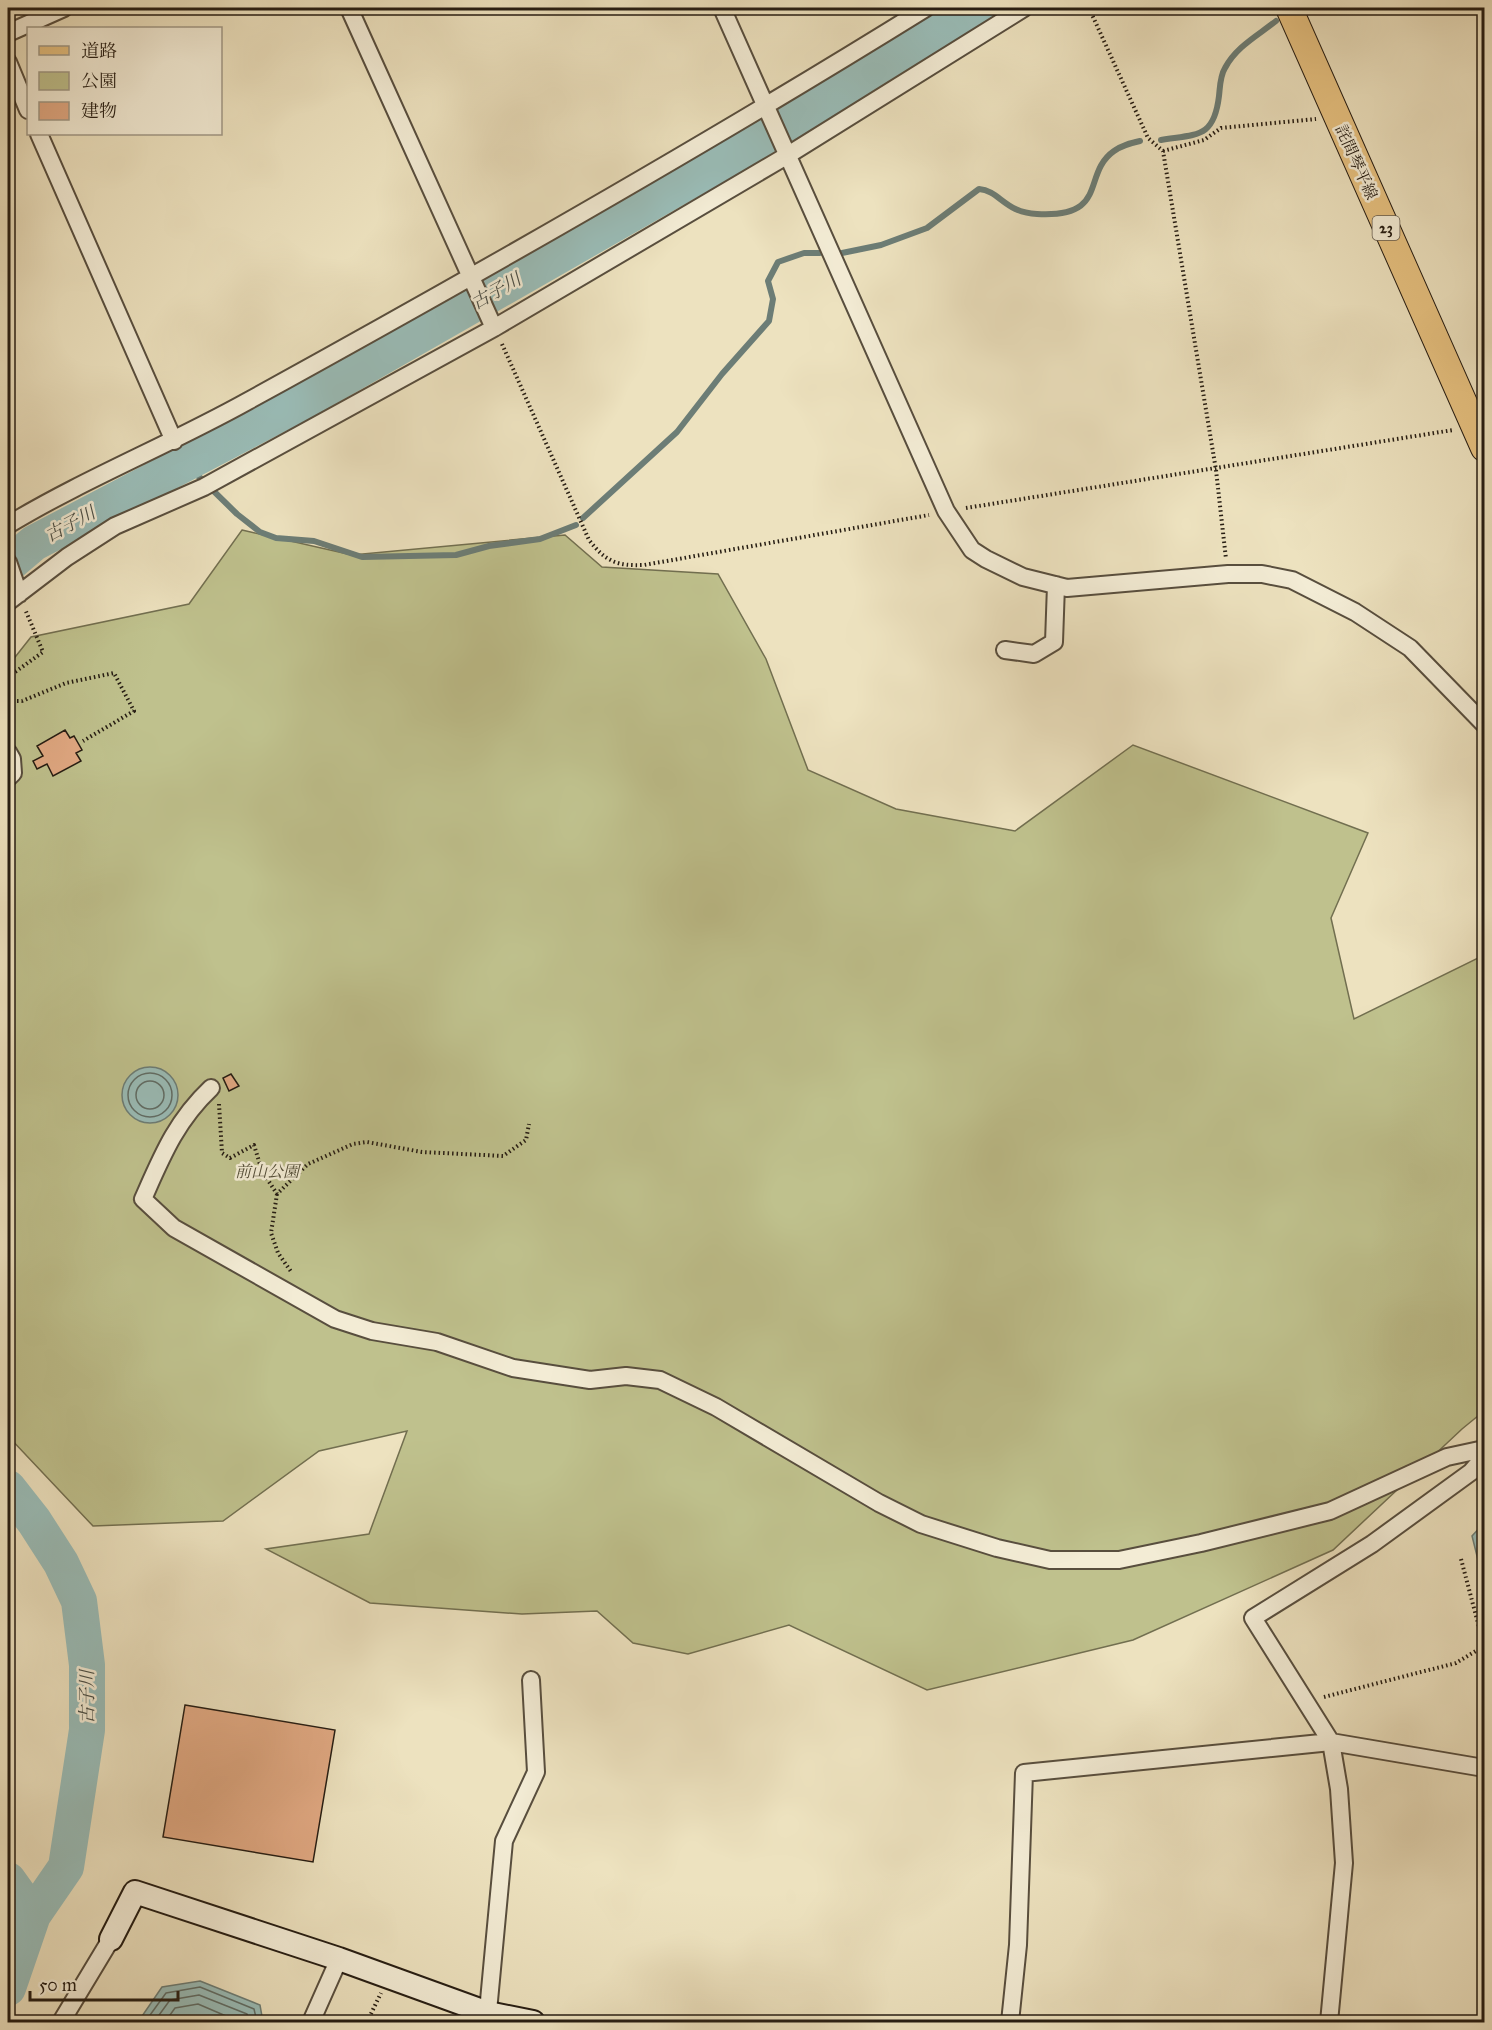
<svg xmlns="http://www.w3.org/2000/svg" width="1492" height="2030" font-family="'IM FELL Great Primer','Noto Serif JP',serif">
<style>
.green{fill:#bfc18d;stroke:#726f50;stroke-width:1.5}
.water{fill:#9abdb8;stroke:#6c7d76;stroke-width:1.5}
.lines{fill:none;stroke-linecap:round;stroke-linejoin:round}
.shore{stroke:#606d66;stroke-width:1.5}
.stream{stroke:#6c7d76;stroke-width:6}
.river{stroke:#9abdb8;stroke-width:36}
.building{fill:#e1a983;stroke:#261d13;stroke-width:1.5}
.street-casing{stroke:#584e3e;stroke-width:20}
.secondary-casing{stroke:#261d13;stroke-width:26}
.primary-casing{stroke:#261d13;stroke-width:28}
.path{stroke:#261d13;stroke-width:4;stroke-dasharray:1.5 3;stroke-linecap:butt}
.street{stroke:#f3ecd5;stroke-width:16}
.secondary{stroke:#f3ecd5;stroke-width:22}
.primary{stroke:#e6c180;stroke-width:26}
.labels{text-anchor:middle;stroke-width:5;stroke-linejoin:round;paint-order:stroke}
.shield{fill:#f3ecd5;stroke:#645b4d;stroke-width:1.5}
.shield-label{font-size:15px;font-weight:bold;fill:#261d13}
.street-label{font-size:16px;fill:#261d13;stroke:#f3ecd5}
.park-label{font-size:16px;font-style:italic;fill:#544e38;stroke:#f3ecd5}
.water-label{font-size:18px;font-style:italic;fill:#494d45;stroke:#f3ecd5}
</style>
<rect width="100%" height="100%" fill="#ede2bf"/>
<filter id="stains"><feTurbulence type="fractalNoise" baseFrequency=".00333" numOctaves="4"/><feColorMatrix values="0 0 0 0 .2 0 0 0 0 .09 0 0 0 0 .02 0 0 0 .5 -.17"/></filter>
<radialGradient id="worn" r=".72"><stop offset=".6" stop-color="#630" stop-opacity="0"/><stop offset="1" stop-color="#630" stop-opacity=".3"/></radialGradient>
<path class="green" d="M242,530L352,555L565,535L602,567L718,574L766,659L808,770L896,809L1015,831L1133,745L1368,833L1331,918L1354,1019L1480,957L1484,959V1411L1462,1429L1333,1550L1133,1640L927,1690L789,1625L688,1654L633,1643L597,1611L522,1614L370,1603L266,1549L369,1534L407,1431L319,1451L223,1521L93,1526L8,1436V666L31,637L189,604Z"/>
<path class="water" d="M122 1095a28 28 0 1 1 56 0a28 28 0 1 1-56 0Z
M1484,1523V1584L1472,1536Z
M200,1981L260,2005L263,2022H138L162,1987Z"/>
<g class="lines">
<path class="shore" d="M128 1095a22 22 0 1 1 44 0a22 22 0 1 1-44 0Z
M136 1095a14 14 0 1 1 28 0a14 14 0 1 1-28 0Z
M145,2022L166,1993L200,1987L254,2009L257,2022
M154,2022L170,2000L199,1995L247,2014L249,2022
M165,2022L175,2008L198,2004L240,2022"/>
<path class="stream" d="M1161,140C1198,134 1214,138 1219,96C1220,87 1220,76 1225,68C1236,47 1257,36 1276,21
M842,253L881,245L927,228L979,189C1000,191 1005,213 1037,214C1110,218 1081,174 1114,151C1122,145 1131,143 1140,141
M185,463L237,514L260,532L276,538L314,541L362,557L456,555L489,546L540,539L576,525
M583,518L677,432L722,374L769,321L773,299L768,281L778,262L804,253H820"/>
<path class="river" d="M8,565L34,543L310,398L733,156L979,8
M8,1488L34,1521L61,1563L79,1601L87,1665V1730L66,1867L33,1915L8,1988
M8,1880L33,1915"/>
</g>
<path class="building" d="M65,730L70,738L74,736L82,750L76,753L81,761L53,776L47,764L37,769L33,761L43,756L37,746Z
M231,1074L239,1086L229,1091L223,1078Z
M185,1705L335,1730L313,1862L163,1837Z"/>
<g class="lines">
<g class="street-casing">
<path id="street" d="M349,8L494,328
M722,8L946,511L972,550L986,559L1023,577L1067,588L1228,574H1262L1292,580L1355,612L1410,648L1484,724
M8,33L64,8
M8,62L28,110
M39,134L174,441
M8,525C84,479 169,445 248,401C477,275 704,146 926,8
M8,562L19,594
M8,602L67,557L115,526L204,487L494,328L788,155L1024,8
M1005,650L1034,654L1054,642L1056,585
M8,752L12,759L13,773L8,778
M211,1088C176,1121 162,1156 143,1199L174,1228L335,1319L372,1331L437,1342L513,1368L590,1380L626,1376L660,1380L716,1407L879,1503L921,1524L997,1548L1050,1560H1119L1201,1543L1330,1511L1447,1457L1484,1449
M61,2022L111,1939
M311,2022L339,1959
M487,2022L504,1841L536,1772L531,1680
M1010,2022L1018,1945L1024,1773L1331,1742L1484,1768
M1329,2022L1344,1863L1339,1789L1331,1742L1253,1618L1372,1544L1471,1472L1484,1457"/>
</g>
<g class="secondary-casing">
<path id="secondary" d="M111,1939L135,1892L339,1959L488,2013L533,2022"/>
</g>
<g class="primary-casing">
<path id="primary" d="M1289,8L1484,448"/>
</g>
<path class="path" d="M1089,8L1148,138L1163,151L1216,470L1226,559
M1163,151L1204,140L1221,128L1316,119
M502,344L589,540C606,562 617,566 644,565L929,515
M966,508L1453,430
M8,677L43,652L25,609
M8,701H22L66,683L114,673L134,711L83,741
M219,1104L222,1153L230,1158L254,1145L262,1171L277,1194L308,1164L353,1144L367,1142L422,1152L503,1156L526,1140L529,1124
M277,1194L271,1233L278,1253L292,1273
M1461,1559L1484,1646
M1324,1697L1456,1663L1484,1646
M367,2022L381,1993"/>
<use href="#street" class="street"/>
<use href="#secondary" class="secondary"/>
<use href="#primary" class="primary"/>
</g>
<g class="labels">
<rect class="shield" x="1372.5" y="216" width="27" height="24" rx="4.5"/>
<g class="shield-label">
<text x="1386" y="233">23</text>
</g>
<g class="street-label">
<text transform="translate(1357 162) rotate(66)" y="6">詫間琴平線</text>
</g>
<g class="park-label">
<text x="267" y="1177">前山公園</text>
</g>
<g class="water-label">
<text transform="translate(496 291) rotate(-30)" y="6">古子川</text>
<text transform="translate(70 524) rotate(-28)" y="6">古子川</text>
<text transform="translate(87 1697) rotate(-90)" y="6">古子川</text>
</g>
</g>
<rect width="1492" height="2030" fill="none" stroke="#ede2bf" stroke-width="30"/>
<rect x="9" y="9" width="1474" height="2012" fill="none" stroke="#261d13" stroke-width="3"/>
<rect x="15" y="15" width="1462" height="2000" fill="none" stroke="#261d13" stroke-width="1.5"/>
<rect x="27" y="27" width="195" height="108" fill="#f3ecd5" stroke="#a19987" stroke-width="1.5"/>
<rect x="39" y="46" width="30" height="9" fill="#e6c180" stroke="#a19987" stroke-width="1.5"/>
<text x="81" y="57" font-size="18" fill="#261d13">道路</text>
<rect x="39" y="72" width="30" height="18" fill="#bfc18d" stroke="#a19987" stroke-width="1.5"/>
<text x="81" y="87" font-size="18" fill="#261d13">公園</text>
<rect x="39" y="102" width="30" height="18" fill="#e1a983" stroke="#a19987" stroke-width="1.5"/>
<text x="81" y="117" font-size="18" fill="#261d13">建物</text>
<path d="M30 1991v9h148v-9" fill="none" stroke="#261d13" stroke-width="3"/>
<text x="39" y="1991" font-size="18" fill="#261d13" stroke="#f3ecd5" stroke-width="4.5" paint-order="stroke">50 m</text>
<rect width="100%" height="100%" filter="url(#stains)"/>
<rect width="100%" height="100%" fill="url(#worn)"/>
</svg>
